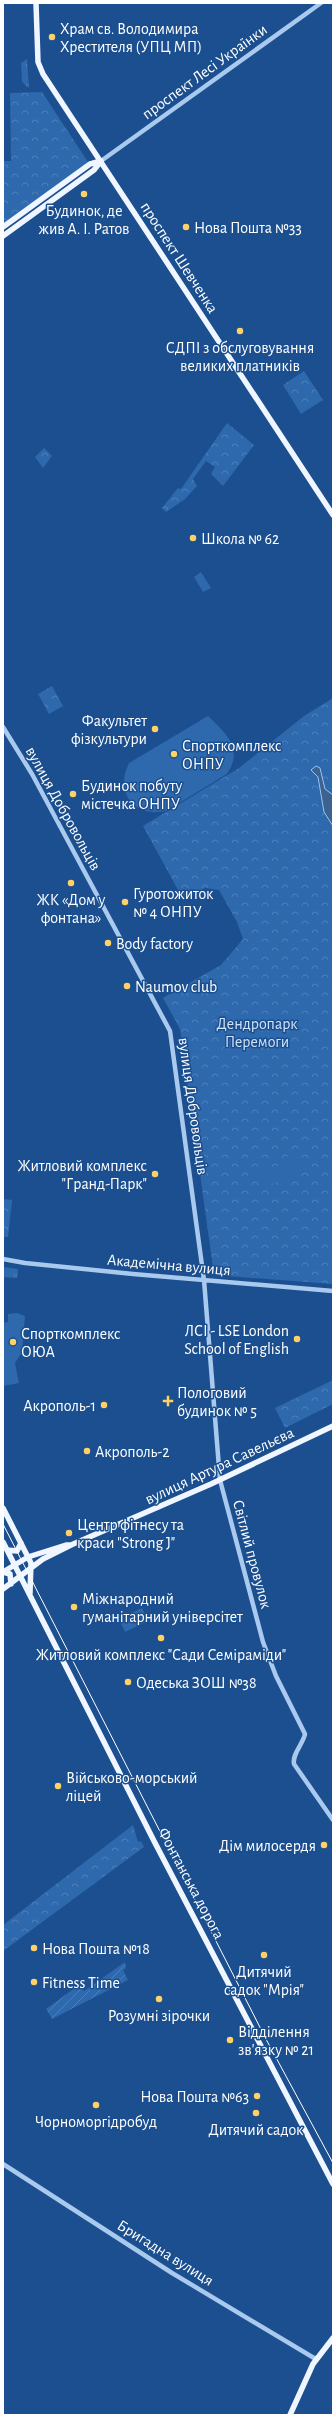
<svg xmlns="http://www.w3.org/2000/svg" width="336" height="2418" font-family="'Alegreya Sans',sans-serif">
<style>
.grass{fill:url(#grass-tufts)}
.forest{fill:url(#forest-crowns)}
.garden{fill:url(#garden-furrows)}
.pitch{fill:#2e69ad}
.water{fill:#3c6290;stroke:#9cc4f0}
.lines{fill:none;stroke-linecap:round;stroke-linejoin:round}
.minor{stroke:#a9c9ee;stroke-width:4.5}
.major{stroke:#f0f6ff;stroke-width:5.5}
.tram{stroke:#fff;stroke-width:1}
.poi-dot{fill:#ffd166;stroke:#1b4f8f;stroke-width:1.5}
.labels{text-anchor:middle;stroke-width:3;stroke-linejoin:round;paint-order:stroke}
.poi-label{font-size:16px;fill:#fff;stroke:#1b4f8f;text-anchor:start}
.street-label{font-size:16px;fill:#fff;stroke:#1b4f8f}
.park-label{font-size:16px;fill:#cfe3fa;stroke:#1b4f8f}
</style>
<defs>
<pattern id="grass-tufts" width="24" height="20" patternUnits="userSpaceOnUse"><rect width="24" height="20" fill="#2e69ad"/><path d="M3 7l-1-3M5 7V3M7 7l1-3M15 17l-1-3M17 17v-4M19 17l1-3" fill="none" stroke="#4d80b9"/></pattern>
<pattern id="forest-crowns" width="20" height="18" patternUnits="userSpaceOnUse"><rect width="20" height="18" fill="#2e69ad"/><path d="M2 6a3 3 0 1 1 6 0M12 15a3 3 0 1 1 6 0" fill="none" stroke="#4d80b9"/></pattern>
<pattern id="garden-furrows" width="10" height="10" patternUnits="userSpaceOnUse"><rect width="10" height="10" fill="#2e69ad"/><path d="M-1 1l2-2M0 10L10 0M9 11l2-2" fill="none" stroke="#4d80b9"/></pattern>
</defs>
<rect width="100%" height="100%" fill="#1b4f8f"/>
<path class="grass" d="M27,59L29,88L22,82L21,63Z
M3,1267L18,1269L17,1278L3,1277Z"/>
<path class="forest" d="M42,92L88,162L3,224V161H11L10,93Z
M304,371L323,400L301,414L283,385Z
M227,423L254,445L223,486L211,474L215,467L206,461L193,479L197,486L185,499L166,512L162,508L178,488L181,489Z
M44,448L52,456L43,468L35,457Z
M52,686L63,706L49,714L38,694Z
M333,698V1284L214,1275L180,1029L163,998L221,965L243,939L237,922L219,890L205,888L183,899L143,826L239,768L304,716Z
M3,1199L12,1200L8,1237H3Z
M333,1380V1404L285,1428L275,1408Z
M133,1825L138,1842L141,1841L144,1847L3,1951V1925Z"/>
<path class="garden" d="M125,1962L126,1968L123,1970L128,1980L52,2019L46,2009L79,1985L84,1991Z"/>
<path class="pitch" d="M201,572L211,588L203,592L194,577Z
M208,716C226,733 244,749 227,774L166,811C134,818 114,792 129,763Z
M293,1154L301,1170L292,1175L284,1158Z
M284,1163L290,1176L265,1187L259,1175Z
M17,1313L25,1316L22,1352L15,1363L19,1383L3,1386V1323L8,1322V1314Z
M142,1608L148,1621L125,1632L119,1619Z"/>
<path class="water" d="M316,766L320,768L325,789L333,795V826L324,812L318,777L311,770Z"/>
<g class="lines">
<path class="minor" d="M101,161L321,3
M3,727L32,774L170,1031L204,1280L220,1480L263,1642L276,1676L305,1734C303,1744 292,1754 294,1764L333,1820
M3,1259L25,1263L133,1274L333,1291
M3,2164L172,2273L314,2358H317"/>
<path class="major" d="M36,3L38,62L43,74L333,515
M3,227L90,164L101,161
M3,236L94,170L101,161
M3,1508L31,1563L30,1593
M3,1542L154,1841L333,2184
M7,1550L17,1551L21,1543
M3,1572L28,1557L66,1545H71
M3,1572L10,1574L11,1584
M3,1589L43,1559L71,1545L211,1484L333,1426
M290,2415L313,2364L333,2338"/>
<path class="tram" d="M3,1524L267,2041L333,2163"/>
</g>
<g class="poi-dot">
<circle cx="52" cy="37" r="4"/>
<circle cx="84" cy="194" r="4"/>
<circle cx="186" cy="227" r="4"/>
<circle cx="240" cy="331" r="4"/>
<circle cx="193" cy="538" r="4"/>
<circle cx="155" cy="729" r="4"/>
<circle cx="174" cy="754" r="4"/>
<circle cx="73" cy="794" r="4"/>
<circle cx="71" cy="883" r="4"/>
<circle cx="125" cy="902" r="4"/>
<circle cx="108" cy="943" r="4"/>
<circle cx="127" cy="986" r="4"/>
<circle cx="155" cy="1174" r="4"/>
<circle cx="297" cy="1339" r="4"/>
<circle cx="13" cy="1342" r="4"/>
<path d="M166 1395h4v4h4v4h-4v4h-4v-4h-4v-4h4z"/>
<circle cx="104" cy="1405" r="4"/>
<circle cx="87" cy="1451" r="4"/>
<circle cx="69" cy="1533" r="4"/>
<circle cx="74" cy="1607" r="4"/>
<circle cx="161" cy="1638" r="4"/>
<circle cx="128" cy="1682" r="4"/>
<circle cx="58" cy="1786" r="4"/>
<circle cx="324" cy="1845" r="4"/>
<circle cx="34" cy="1948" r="4"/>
<circle cx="264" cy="1955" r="4"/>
<circle cx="34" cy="1982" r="4"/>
<circle cx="159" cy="1999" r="4"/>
<circle cx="230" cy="2040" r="4"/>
<circle cx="257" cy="2096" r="4"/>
<circle cx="96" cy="2105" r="4"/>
<circle cx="256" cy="2113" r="4"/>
</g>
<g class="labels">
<g class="poi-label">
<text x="60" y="34">Храм св. Володимира<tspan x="60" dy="18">Хрестителя (УПЦ МП)</tspan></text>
<text x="84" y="216" text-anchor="middle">Будинок, де<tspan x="84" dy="18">жив А. І. Ратов</tspan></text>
<text x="194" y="233">Нова Пошта №33</text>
<text x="240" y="353" text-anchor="middle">СДПІ з обслуговування<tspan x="240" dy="18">великих платників</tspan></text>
<text x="201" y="544">Школа № 62</text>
<text x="147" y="726" text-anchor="end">Факультет<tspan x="147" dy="18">фізкультури</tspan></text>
<text x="182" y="751">Спорткомплекс<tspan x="182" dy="18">ОНПУ</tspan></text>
<text x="81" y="791">Будинок побуту<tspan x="81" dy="18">містечка ОНПУ</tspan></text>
<text x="133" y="899">Гуротожиток<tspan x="133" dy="18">№ 4 ОНПУ</tspan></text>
<text x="71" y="905" text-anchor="middle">ЖК «Дом у<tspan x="71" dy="18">фонтана»</tspan></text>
<text x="116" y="949">Body factory</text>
<text x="135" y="992">Naumov club</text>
<text x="147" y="1171" text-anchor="end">Житловий комплекс<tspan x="147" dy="18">"Гранд-Парк"</tspan></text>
<text x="289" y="1336" text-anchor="end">ЛСІ - LSE London<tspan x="289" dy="18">School of English</tspan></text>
<text x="21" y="1339">Спорткомплекс<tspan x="21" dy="18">ОЮА</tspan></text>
<text x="177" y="1398">Пологовий<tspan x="177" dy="18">будинок № 5</tspan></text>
<text x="96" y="1411" text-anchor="end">Акрополь-1</text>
<text x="95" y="1457">Акрополь-2</text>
<text x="77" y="1530">Центр фітнесу та<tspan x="77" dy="18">краси "Strong J"</tspan></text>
<text x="82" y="1604">Міжнародний<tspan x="82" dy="18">гуманітарний універсітет</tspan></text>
<text x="161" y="1660" text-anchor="middle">Житловий комплекс "Сади Семіраміди"</text>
<text x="136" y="1688">Одеська ЗОШ №38</text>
<text x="66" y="1783">Військово-морський<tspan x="66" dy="18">ліцей</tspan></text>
<text x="316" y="1851" text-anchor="end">Дім милосердя</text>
<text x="42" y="1954">Нова Пошта №18</text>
<text x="264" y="1977" text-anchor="middle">Дитячий<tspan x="264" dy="18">садок "Мрія"</tspan></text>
<text x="42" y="1988">Fitness Time</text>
<text x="159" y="2021" text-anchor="middle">Розумні зірочки</text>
<text x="238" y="2037">Відділення<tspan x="238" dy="18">зв'язку № 21</tspan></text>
<text x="249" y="2102" text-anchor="end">Нова Пошта №63</text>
<text x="96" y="2127" text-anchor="middle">Чорноморгідробуд</text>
<text x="256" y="2135" text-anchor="middle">Дитячий садок</text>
</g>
<g class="street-label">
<text transform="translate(204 71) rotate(-36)" y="6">проспект Лесі Українки</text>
<text transform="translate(180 257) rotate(57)" y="6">проспект Шевченка</text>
<text transform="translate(64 808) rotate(61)" y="6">вулиця Добровольців</text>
<text transform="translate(194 1106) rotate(82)" y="6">вулиця Добровольців</text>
<text transform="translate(169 1264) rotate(5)" y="6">Академічна вулиця</text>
<text transform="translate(219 1465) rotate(-25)" y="6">вулиця Артура Савельєва</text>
<text transform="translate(253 1554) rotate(75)" y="6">Світлий провулок</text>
<text transform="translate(192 1883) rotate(62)" y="6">Фонтанська дорога</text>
<text transform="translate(166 2252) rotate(32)" y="6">Бригадна вулиця</text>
</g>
<g class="park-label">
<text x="257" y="1029">Дендропарк<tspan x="257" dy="18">Перемоги</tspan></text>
</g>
</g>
<rect width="336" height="2418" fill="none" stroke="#ffffff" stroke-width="8"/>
</svg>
